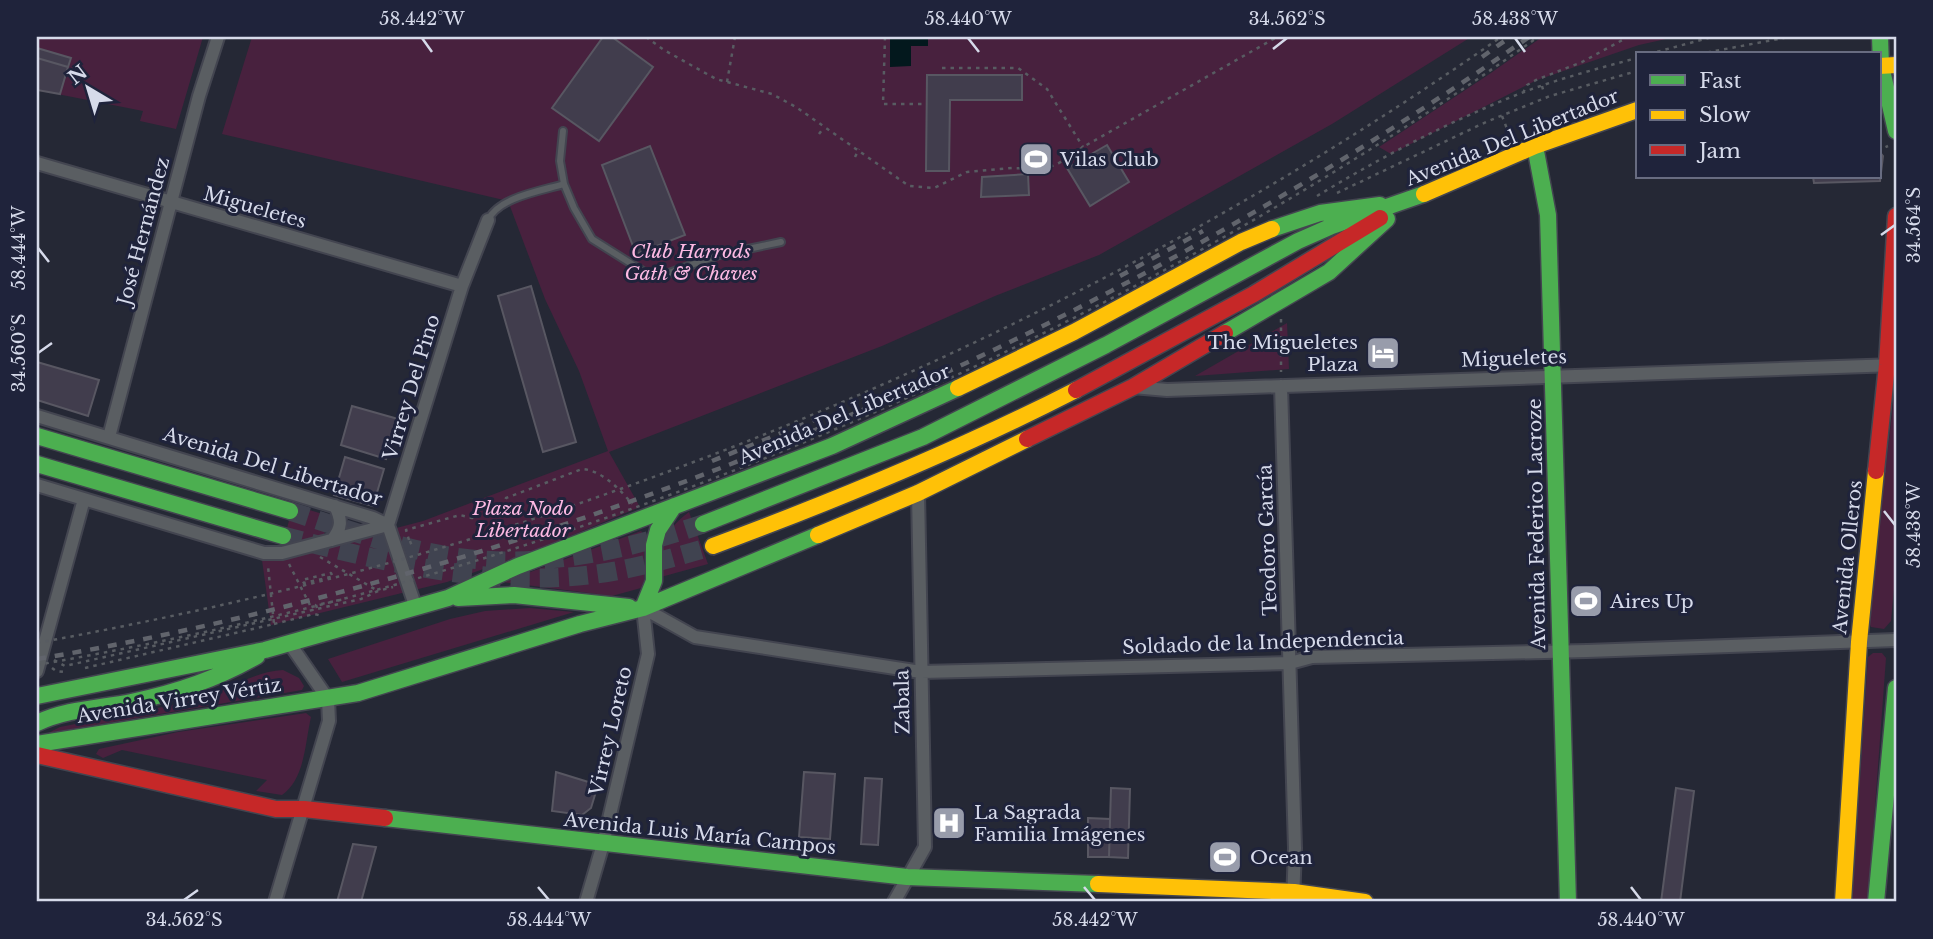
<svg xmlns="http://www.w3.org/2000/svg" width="1933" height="939" font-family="'Libre Baskerville',serif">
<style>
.green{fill:#48213e}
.water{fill:#03181d}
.building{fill:#413d4d;stroke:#585762;stroke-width:2}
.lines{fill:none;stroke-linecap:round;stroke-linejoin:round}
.primary-tunnel{stroke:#404350;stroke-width:19;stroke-dasharray:19 10;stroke-linecap:butt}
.lane-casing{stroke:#434550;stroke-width:10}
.street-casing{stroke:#434550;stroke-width:16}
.fast-casing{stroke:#434550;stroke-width:19}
.slow-casing{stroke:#434550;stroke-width:19}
.jam-casing{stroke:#434550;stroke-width:19}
.path{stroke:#585c62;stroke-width:2.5;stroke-dasharray:3.5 5;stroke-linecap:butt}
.lane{stroke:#5a5e62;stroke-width:6}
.street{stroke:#5a5e62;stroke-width:12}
.fast{stroke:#4caf50;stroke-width:16}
.slow{stroke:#ffc107;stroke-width:16}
.jam{stroke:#c62828;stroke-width:16}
.rail{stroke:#61646c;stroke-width:4.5;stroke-dasharray:9 9;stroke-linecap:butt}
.path-bridge{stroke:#585c62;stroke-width:2.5;stroke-dasharray:3.5 5;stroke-linecap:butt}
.ticks{fill:none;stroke:#d6daea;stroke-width:2.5}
.labels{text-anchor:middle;stroke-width:6;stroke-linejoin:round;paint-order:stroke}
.street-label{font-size:19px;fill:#d6daea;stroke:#1f233b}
.poi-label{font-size:19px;fill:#d6daea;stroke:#1f233b;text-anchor:start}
.park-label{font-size:19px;font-style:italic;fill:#fdb9e3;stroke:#1f233b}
.neatline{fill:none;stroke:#d6daea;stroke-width:2.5}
.ticks-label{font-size:18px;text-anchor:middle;fill:#d6daea}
</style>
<rect width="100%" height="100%" fill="#252835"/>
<path class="green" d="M37,37H203L176,129L140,121L143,111L37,90Z
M252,37H1471L1332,124L1099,255L995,296L882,346L609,452L640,507L539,549L447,582L271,625L262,560H274L423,521L608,451L579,371L545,299L508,201L222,134Z
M1542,37H1675L1639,45L1537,80L1391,154L1379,147L1488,75Z
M1287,323L1289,369L1195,376Z
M1896,379V567L1891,621L1884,629L1871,627L1868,620Z
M293,505L326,515C330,522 328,526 324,534L282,548Z
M689,512L708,564L661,577C662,546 663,531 689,512Z
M641,531L644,535V581L641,588L612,596L503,582Z
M530,608L574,612L342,682L328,659L450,619L485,611Z
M1873,653H1882L1886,658L1868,902H1852L1868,657Z
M283,670L299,678L304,686L302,690L48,733L60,727L198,700C226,692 254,671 283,670Z
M306,713L311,717C305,743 305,779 282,795L256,791L267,780L122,750L103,758L96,754L99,749L178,732Z"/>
<path class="water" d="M890,37H928V46H911V66L890,67Z"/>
<path class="building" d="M603,37H612L653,67L599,141L552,108Z
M37,48L71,58L68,67L37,58Z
M37,58L68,67L60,94L37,90Z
M927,75H1022V100H950L949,171H926Z
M1107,145L1129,182L1090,206L1067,168Z
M650,146L685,235L636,254L602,165Z
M1879,151L1883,156L1880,181L1814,183L1813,177H1879Z
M1028,174L1029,195L981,197L982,177Z
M531,286L576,442L543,452L498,296Z
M37,362L99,380L88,416L37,400Z
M352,406L398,419L386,459L341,445Z
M345,457L384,469L373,506L334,495Z
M556,772L598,785L591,808L582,815L552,811Z
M804,772L835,774L830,839L799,837Z
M865,778L882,779L878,845L861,844Z
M1111,788L1130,789L1128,858L1109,857Z
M1676,788L1694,791L1680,902H1661Z
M1088,818L1110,819L1109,857H1088Z
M353,844L376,847L361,902H337Z"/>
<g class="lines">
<path class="primary-tunnel" d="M290,511C349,530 410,553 471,559C551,567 629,549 703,524
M283,536C383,562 484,587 589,575C631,570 673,558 713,546"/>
<g class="lane-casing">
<path id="lane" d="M563,131L560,161L564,184L574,208L592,239L646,273H669L719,255L781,242
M488,220C499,197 541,191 564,184"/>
</g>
<g class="street-casing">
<path id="street" d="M37,163L462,286
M1281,386L1295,848L1293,902
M1133,387L1167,390L1252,387L1896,365
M37,416L373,518L388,525
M109,437L199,96L218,37
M37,485L264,553H282L388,525
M332,540C342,528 342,520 335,506
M416,608L388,525L462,286L488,220
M643,608L695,637L921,672L1290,663L1312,657L1587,651L1896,640
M37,671L84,499
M275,902L329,721L328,699L290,644
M586,902L603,844L648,654L643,608
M894,902L925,847L918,493"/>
</g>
<g class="fast-casing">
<path id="fast" d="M1880,37L1881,66L1896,131
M1535,146L1548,215L1568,902
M1272,229L1320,213L1380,205
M1225,333L1329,272L1387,219
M37,436L290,511
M37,464L283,536
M703,524L923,437L1106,345L1298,241L1332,226L1424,194
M458,598L514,595L629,607
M643,608L654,581V545L658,530L674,506
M37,696L265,650L448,598L518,566L832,446L958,388
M37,723C66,709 100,708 131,702C176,693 217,679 257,656
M37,744L358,693L580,624L643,608L818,535
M385,818L907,877L1098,884
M1876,902L1896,688"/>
</g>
<g class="slow-casing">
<path id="slow" d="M1879,66L1896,65
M1424,194L1535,146L1637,110
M958,388L1074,332L1241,242L1272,229
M818,535L918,493L1027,439
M713,546C837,500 959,450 1076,390
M1098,884L1294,892L1365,902
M1843,902L1859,642L1876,471"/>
</g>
<g class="jam-casing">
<path id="jam" d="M1076,390L1254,294L1380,218
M1027,439L1133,387L1225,333
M1876,471L1887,365L1896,216
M37,755L276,809H304L385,818"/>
</g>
<path class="path" d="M646,37L664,50L716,79L772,94L796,107L909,186L934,188L967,172L1012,168L1045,169L1059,163L1083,147L1277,37
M885,37L883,104H927
M1649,54L1712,37
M1699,54L1789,37
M942,68H1018L1047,89L1083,147
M727,82L735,37
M1542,86L1544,93
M1523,93L1527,85L1536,80L1582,62L1628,37
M1502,116L1511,139
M819,134L824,127
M1879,146L1881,149L1888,146
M855,157L859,149
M1337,193L1486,122L1550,96L1637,71
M1317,196C1383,156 1452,120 1524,92C1561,78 1600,68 1637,58
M1281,319V372
M409,540L406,530L460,515L472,518L503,505L506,498L582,469C601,470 620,489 632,504
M410,541L413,549
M320,557L378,591
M289,564L313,611
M332,575L331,573L302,580L304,583L335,576
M317,608L316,605L345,599
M274,624L314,614L322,616
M54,660L65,666L361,599L378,591L393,587
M52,668L56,671L65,672
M85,668L274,624L268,566"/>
<use href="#lane" class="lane"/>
<use href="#street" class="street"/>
<use href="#fast" class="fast"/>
<use href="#slow" class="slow"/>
<use href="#jam" class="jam"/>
<path class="rail" d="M1482,57L1510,37
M1120,276L1203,231
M712,461L819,418
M37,659C187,634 337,596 482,551C856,435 1208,261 1529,37"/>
<path class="path-bridge" d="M37,643C192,614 346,579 496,531C853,417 1194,252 1501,37
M37,665C166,642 296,614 422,577C821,460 1200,277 1538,37"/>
</g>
<path class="ticks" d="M422,38L432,52M968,38L979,52M1515,38L1525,52M1273,49L1287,38M1881,235L1895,225M38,248L49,262M38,353L52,343M1884,511L1895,525M538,887L549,900M1084,887L1095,900M1631,887L1641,900M184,900L198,890"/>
<defs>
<g id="stadium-square" transform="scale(1.75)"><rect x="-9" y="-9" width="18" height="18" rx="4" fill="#989cab" stroke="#1f233b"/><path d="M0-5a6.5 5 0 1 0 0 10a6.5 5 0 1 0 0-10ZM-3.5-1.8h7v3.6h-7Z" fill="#fff"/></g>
<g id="hotel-square" transform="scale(1.75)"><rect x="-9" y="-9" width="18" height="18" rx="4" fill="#989cab" stroke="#1f233b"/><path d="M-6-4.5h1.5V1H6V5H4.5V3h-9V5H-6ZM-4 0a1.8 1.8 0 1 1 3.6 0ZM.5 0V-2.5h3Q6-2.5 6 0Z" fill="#fff"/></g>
<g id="hospital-square" transform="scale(1.75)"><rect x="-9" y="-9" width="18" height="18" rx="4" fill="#989cab" stroke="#1f233b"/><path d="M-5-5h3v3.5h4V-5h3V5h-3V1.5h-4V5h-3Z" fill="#fff"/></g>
</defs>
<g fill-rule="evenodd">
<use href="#stadium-square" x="1036" y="159"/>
<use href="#hotel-square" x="1383" y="353"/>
<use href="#stadium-square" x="1586" y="601"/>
<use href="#hospital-square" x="949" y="823"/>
<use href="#stadium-square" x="1225" y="857"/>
</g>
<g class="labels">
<g class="street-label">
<text transform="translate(1512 137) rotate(-22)" y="7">Avenida Del Libertador</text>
<text transform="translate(255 207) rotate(16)" y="7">Migueletes</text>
<text transform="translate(143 231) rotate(-75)" y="7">José Hernández</text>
<text transform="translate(1514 358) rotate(-2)" y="7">Migueletes</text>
<text transform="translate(411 387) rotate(-73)" y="7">Virrey Del Pino</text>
<text transform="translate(844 414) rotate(-23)" y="7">Avenida Del Libertador</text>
<text transform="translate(273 466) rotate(17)" y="7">Avenida Del Libertador</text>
<text transform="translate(1536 524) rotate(-91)" y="7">Avenida Federico Lacroze</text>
<text transform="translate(1267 540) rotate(-92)" y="7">Teodoro García</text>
<text transform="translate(1847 557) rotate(-84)" y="7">Avenida Olleros</text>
<text transform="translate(1263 642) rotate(-2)" y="7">Soldado de la Independencia</text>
<text transform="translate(179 700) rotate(-9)" y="7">Avenida Virrey Vértiz</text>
<text transform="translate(902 702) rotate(-91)" y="7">Zabala</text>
<text transform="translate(610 731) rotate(-77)" y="7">Virrey Loreto</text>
<text transform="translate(700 833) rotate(6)" y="7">Avenida Luis María Campos</text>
</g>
<g class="poi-label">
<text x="1060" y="166">Vilas Club</text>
<text x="1358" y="349" text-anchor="end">The Migueletes<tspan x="1358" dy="22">Plaza</tspan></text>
<text x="1610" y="608">Aires Up</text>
<text x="974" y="819">La Sagrada<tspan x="974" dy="22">Familia Imágenes</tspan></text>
<text x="1250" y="864">Ocean</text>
</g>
<g class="park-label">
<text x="691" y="258">Club Harrods<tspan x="691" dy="22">Gath &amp; Chaves</tspan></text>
<text x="523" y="515">Plaza Nodo<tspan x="523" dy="22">Libertador</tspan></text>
</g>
</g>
<rect width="1933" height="939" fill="none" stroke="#1f233b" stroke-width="77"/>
<rect x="1636" y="52" width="245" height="126" fill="#1f233b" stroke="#686c81" stroke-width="2"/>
<rect x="1650" y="75" width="35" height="10" fill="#4caf50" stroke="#686c81" stroke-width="2"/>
<text x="1699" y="88" font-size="21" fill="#d6daea">Fast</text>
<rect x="1650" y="110" width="35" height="10" fill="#ffc107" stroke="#686c81" stroke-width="2"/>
<text x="1699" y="122" font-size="21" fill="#d6daea">Slow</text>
<rect x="1650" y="145" width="35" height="10" fill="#c62828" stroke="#686c81" stroke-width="2"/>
<text x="1699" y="158" font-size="21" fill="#d6daea">Jam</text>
<g transform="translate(88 88) rotate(322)" stroke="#1f233b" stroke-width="5" paint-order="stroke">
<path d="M0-5L12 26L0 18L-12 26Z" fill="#d6daea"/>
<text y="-10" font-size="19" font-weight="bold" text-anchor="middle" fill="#d6daea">N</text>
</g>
<rect x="38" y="38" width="1857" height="862" class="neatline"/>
<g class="ticks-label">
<text x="422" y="25">58.442°W</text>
<text x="968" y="25">58.440°W</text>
<text x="1287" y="25">34.562°S</text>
<text x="1515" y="25">58.438°W</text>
<text transform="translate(1914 225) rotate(-90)" y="6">34.564°S</text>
<text transform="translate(19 248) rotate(-90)" y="6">58.444°W</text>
<text transform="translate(19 353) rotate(-90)" y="6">34.560°S</text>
<text transform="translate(1914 525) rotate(-90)" y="6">58.438°W</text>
<text x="184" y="926">34.562°S</text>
<text x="549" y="926">58.444°W</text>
<text x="1095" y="926">58.442°W</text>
<text x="1641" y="926">58.440°W</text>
</g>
</svg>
